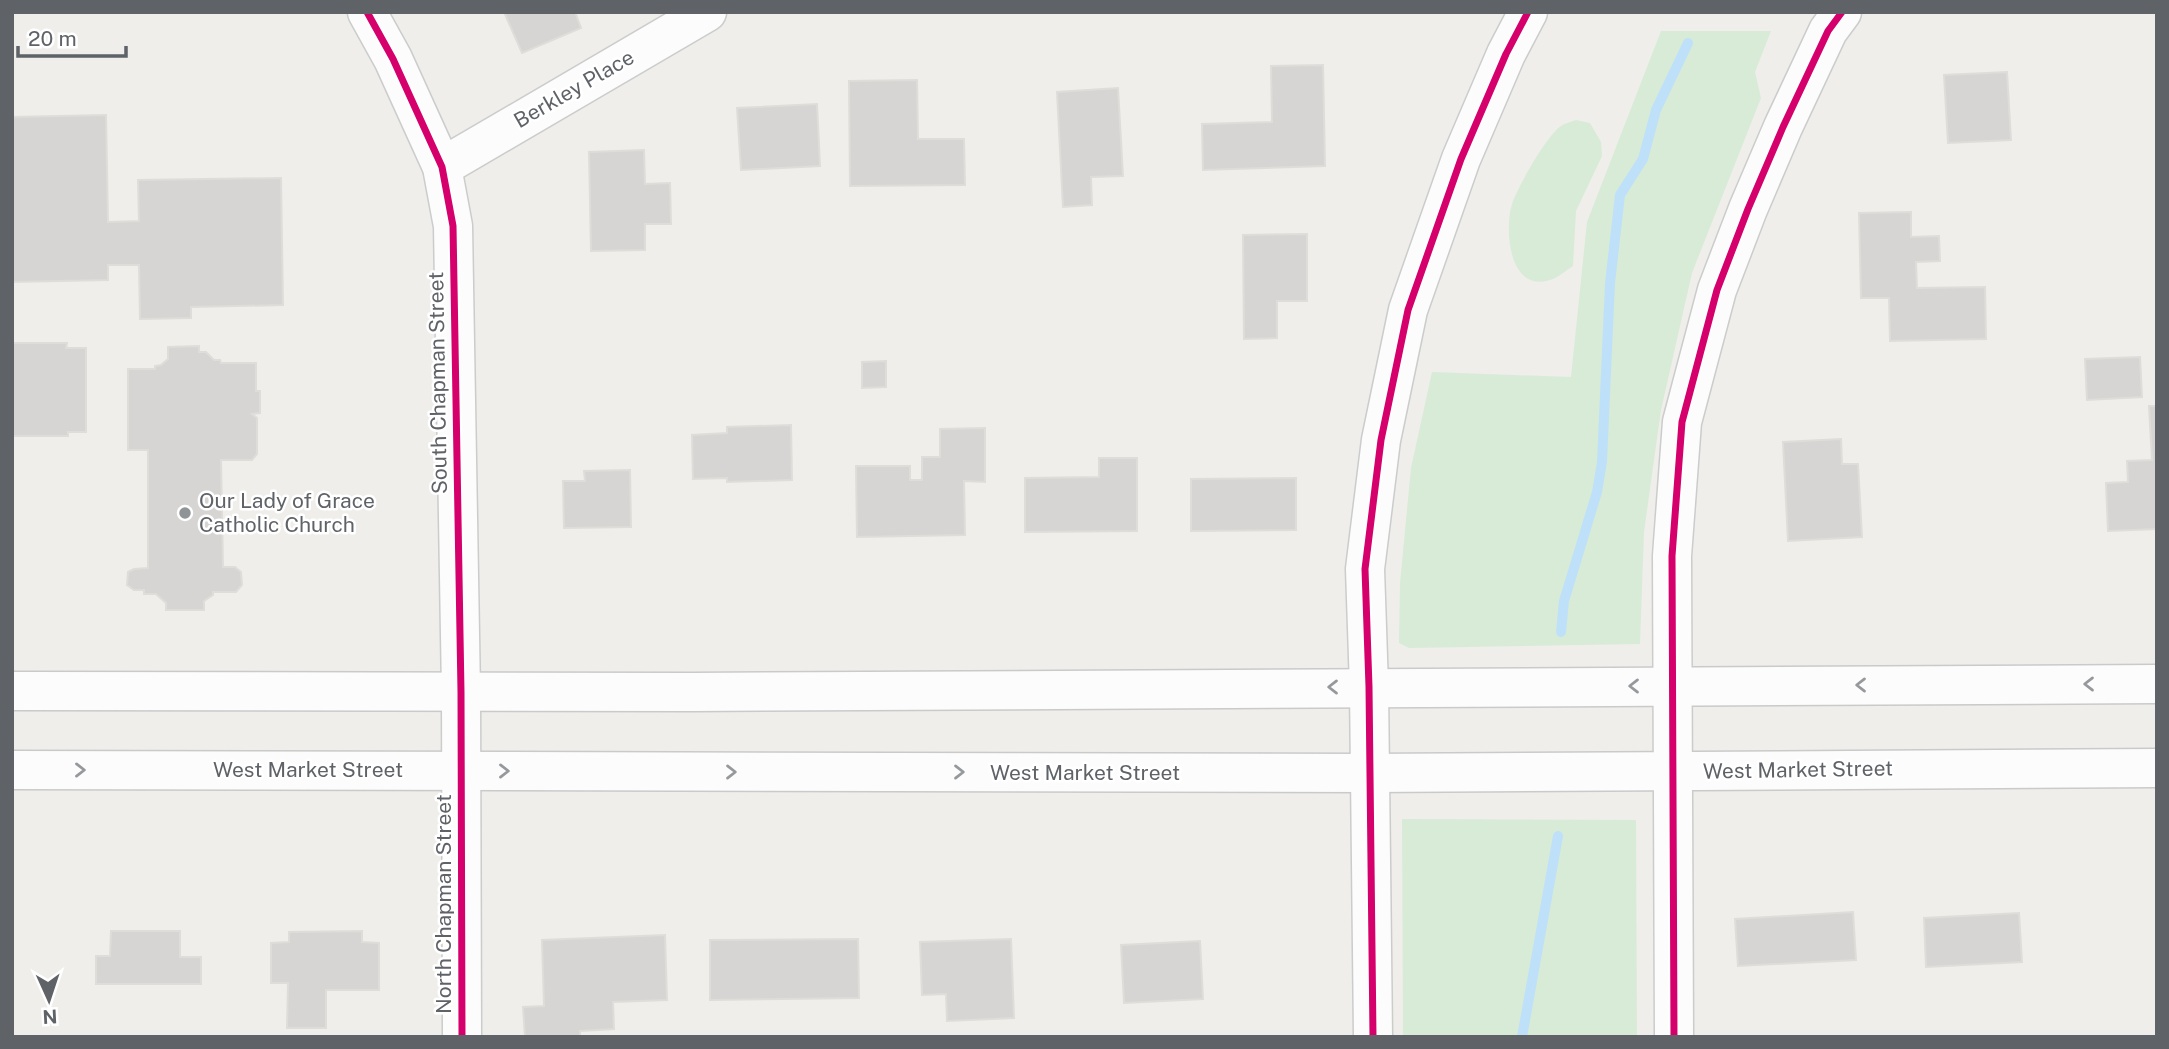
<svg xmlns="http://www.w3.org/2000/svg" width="2169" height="1049" font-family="'Public Sans',sans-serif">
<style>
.green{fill:#d8ebd6}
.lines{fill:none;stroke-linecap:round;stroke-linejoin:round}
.stream{stroke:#bfe0f9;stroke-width:10}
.building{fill:#d6d5d3;stroke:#deddd9;stroke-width:2}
.minor-casing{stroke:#cbcccc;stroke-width:41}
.tertiary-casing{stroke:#cbcccc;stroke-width:41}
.secondary-casing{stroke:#cacacb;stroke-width:41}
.minor{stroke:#fdfcfc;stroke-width:38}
.tertiary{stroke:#fdfcfc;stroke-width:38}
.secondary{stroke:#fdfcfc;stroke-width:38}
.cycleway-casing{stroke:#fff;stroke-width:11}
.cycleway{stroke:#d6006c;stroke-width:7}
.oneway{stroke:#96999c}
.poi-dot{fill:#919496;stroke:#fff;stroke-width:2.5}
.labels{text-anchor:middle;stroke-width:5;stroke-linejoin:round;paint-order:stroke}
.street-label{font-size:21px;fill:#5f6368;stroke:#fff}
.poi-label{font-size:21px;fill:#5f6368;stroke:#fff;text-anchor:start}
</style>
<rect width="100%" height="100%" fill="#efeeea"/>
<path class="green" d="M1661,31H1771L1755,72L1761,98L1692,273L1661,410L1644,532L1640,644L1409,648L1399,643L1400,583L1411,468L1432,372L1571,377L1587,222Z
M1576,120L1590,123L1601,142L1602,156L1576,211L1573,266C1566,270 1558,278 1550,280C1509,293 1504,230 1512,204C1517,188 1547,135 1561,126C1565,123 1571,122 1576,120Z
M1402,819L1636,820L1637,1037H1403Z"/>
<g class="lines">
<path class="stream" d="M1561,632L1564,601L1597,492L1602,462L1610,283L1620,195L1643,159L1656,110L1688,43
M1522,1037L1558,836"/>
</g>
<path class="building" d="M504,12H575L581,28L522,53Z
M1323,65L1325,166L1203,170L1202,124L1272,122L1271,66Z
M2007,72L2011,140L1948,143L1944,75Z
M917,80L918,139H964L965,185L850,186L849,81Z
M1118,88L1123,176L1091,177L1092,205L1063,207L1057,92Z
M817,104L820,166L741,170L737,108Z
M106,115L108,222L139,221L138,180L281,178L283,305L191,307V318L140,319L139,265H108V280L12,282V117Z
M644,150L645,184L670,183L671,224H645V250L591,251L589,152Z
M1911,212V237L1939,236L1940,261L1916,262L1917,288L1985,287L1986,339L1890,341L1889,298H1861L1859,213Z
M1307,234V301H1277V338L1244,339L1243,235Z
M12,343H67L66,348H86V432H68V436H12Z
M199,346V352H206L214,360H220L221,363H256V391H260V413L252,414L257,418V454L252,460H221L223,567H235L241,572L242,585L236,592H213V595L204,601V610H166V603L156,594H144V590H134L127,585L128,572L134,569L148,568V450H128V369H155V366L161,365L168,359V347Z
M2140,357L2142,397L2087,400L2085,359Z
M886,361V387L862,388V362Z
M2149,406H2157V529L2108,531L2106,483L2128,482L2127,461L2152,460Z
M791,425L792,480L727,482V478L693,479L692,435L727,433V427Z
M985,428V482L964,481L965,535L857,537L856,466H910V480H922V457H940V429Z
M1841,439L1842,464H1858L1862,537L1788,541L1783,442Z
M1099,458H1137V531L1025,532V478L1099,477Z
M630,470L631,527L564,528L563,481H585L584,471Z
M1296,478V530L1191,531V479Z
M1853,912L1856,960L1738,966L1735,919Z
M2019,913L2022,962L1926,967L1924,918Z
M111,931H180V957H201V984H96V956H110Z
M362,931V942L379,943V990H326V1028H287L288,983H271V943L289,942V932Z
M665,935L667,1000L613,1002L614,1029L580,1031V1037H525L523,1007L544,1006L542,940Z
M858,939L859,998L710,1000V940Z
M1011,939L1014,1018L947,1021L946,994L922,995L920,942Z
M1200,941L1203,999L1124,1003L1121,945Z"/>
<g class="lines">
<g class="minor-casing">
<path id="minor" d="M442,167L707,12
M1373,1037L1369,687L1365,569L1381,440L1408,310L1461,159L1506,54L1528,12
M1674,1037L1672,556L1682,422L1717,290L1748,209L1783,127L1828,31L1842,12"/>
</g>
<g class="tertiary-casing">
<path id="tertiary" d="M367,12L393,59L442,167L453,226L461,692L462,1037"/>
</g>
<g class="secondary-casing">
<path id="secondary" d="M12,691L693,692L2157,684
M12,770L1370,773L2157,768"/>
</g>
<use href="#minor" class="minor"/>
<use href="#tertiary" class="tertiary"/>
<use href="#secondary" class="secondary"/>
<g class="cycleway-casing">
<path id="cycleway" d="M367,12L393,59L442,167L453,226L461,692L462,1037
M1373,1037L1369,687L1365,569L1381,440L1408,310L1461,159L1506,54L1528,12
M1674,1037L1672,556L1682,422L1717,290L1748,209L1783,127L1828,31L1842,12"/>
</g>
<use href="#cycleway" class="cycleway"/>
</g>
<defs><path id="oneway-chevron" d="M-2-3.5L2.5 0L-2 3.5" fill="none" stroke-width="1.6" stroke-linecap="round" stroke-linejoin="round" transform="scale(1.75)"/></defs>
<g class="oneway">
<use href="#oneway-chevron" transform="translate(2089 684) rotate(180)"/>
<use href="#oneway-chevron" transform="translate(1861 685) rotate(180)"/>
<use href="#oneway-chevron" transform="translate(1634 686) rotate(180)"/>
<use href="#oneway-chevron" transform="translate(1333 687) rotate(180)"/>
<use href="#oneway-chevron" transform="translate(80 770)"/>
<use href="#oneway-chevron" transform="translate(504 771)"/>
<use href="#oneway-chevron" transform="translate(731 772)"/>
<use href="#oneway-chevron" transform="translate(959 772)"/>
</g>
<circle class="poi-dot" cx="185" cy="513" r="7"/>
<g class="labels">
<g class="street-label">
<text transform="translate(574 89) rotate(-30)" y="7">Berkley Place</text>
<text transform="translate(438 383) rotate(-91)" y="7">South Chapman Street</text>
<text x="308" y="777">West Market Street</text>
<text transform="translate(1798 770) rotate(-1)" y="7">West Market Street</text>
<text x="1085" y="780">West Market Street</text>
<text transform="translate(444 904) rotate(-90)" y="7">North Chapman Street</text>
</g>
<g class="poi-label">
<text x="199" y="508">Our Lady of Grace<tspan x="199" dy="24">Catholic Church</tspan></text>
</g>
</g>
<rect width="2169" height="1049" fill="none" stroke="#5f6368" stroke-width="28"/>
<g transform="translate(49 1000) rotate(177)" stroke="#ffffff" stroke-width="5" paint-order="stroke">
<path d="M0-5L12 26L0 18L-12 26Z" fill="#5f6368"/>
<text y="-10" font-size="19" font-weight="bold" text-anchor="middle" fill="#5f6368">N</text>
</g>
<path d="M18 46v10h108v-10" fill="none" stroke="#5f6368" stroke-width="3.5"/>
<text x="28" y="46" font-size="21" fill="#5f6368" stroke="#ffffff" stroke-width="5" paint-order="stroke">20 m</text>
</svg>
